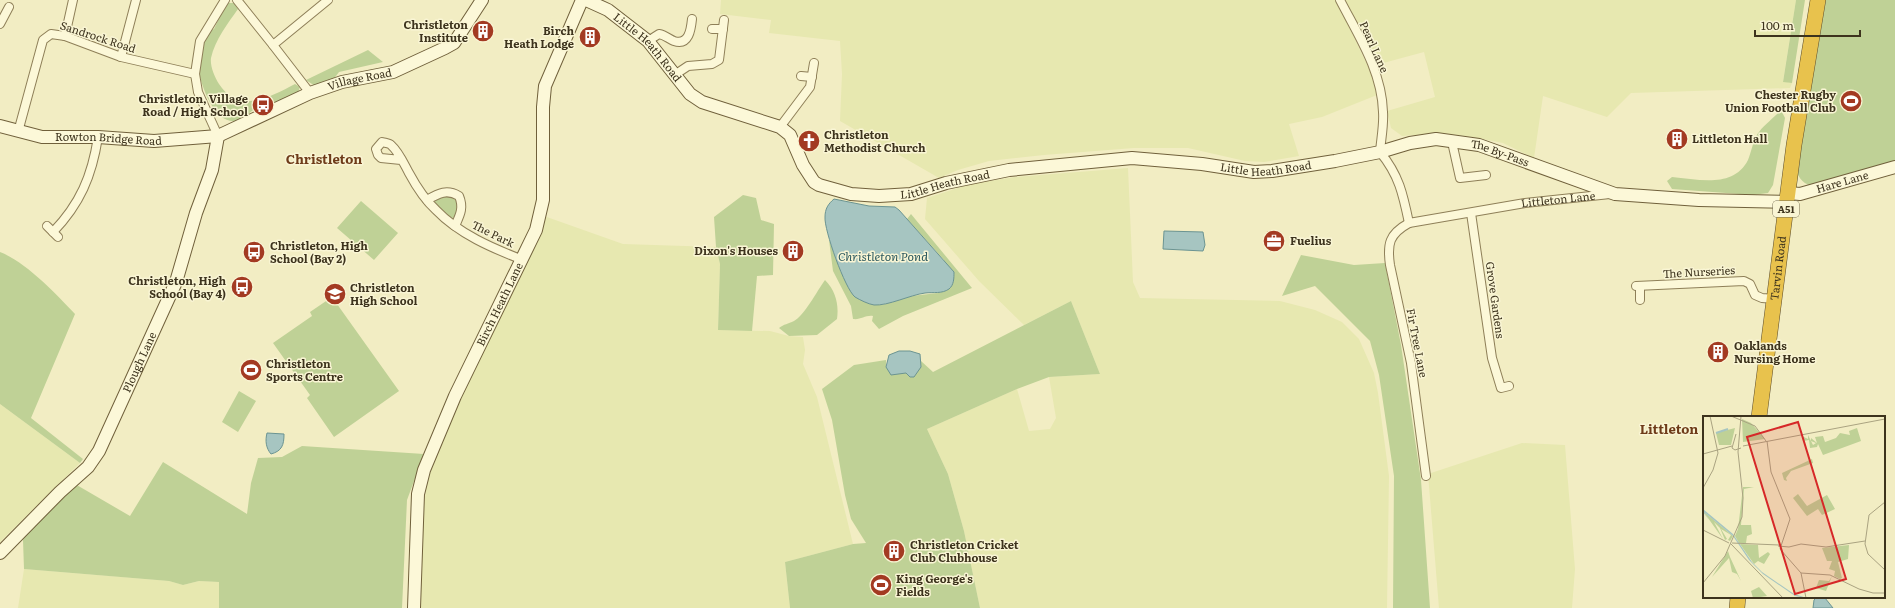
<svg xmlns="http://www.w3.org/2000/svg" width="1895" height="608" font-family="Literata,serif">
<style>
.farmland{fill:#e7e8b0}
.green{fill:#bfd196}
.water{fill:#a6c5c1;stroke:#6b9492}
.lines{fill:none;stroke-linecap:round;stroke-linejoin:round}
.street-casing{stroke:#8e7f58;stroke-width:10}
.secondary-casing{stroke:#70603b;stroke-width:14}
.highway-casing{stroke:#5c4c2c;stroke-width:16}
.street{stroke:#fcf8d8;stroke-width:8}
.secondary{stroke:#fcf8d8;stroke-width:12}
.highway{stroke:#e8c24d;stroke-width:15}
.labels{text-anchor:middle;stroke-width:3;stroke-linejoin:round;paint-order:stroke}
.shield{fill:#f9f5d4;stroke:#756d54;stroke-width:1}
.shield-label{font-size:10px;font-weight:bold;fill:#3d331d}
.poi-label{font-size:11px;font-weight:bold;fill:#3d331d;stroke:#f9f5d4;text-anchor:start}
.street-label{font-size:11px;fill:#3d331d;stroke:#f9f5d4}
.water-label{font-size:12px;font-style:italic;fill:#2b585e;stroke:#f9f5d4}
.quarter-label{font-size:13px;font-weight:bold;fill:#6e3b19;stroke:#f9f5d4}
.inset-river{fill:none;stroke:#a6c5c1;stroke-width:2}
.inset-road{fill:none;stroke:#aaa381;stroke-width:1}
.view{fill:#d62828;fill-opacity:0.15;stroke:#d62828;stroke-width:2}
.inset-edge{fill:none;stroke:#3d331d;stroke-width:2}
</style>
<rect width="100%" height="100%" fill="#f2edc3"/>
<path class="farmland" d="M721,0H1336L1373,77L1377,95L1322,117L1289,124L1299,156L1264,162L1245,161L1188,148H1134L1044,155L989,161L958,170L939,178L840,121L842,74L840,41L769,33L771,20L720,14Z
M1345,0H1796L1783,81L1792,83L1790,88L1631,93L1607,117L1543,96L1534,158L1503,143L1466,136L1442,133L1402,136L1391,128L1387,111L1435,97L1424,52L1376,65L1369,46Z
M1128,168L1133,282L1140,298L1280,301L1315,310L1342,322L1359,339L1374,373L1378,393L1389,476L1387,608H980L964,531L948,474L927,429L1017,389L1029,431L1050,429L1056,418L1049,377L1100,374L1071,301L1024,325L979,281L925,219L927,198L970,184L1015,177Z
M544,216L623,244L716,247L720,264L718,330L770,331L789,336L803,337L805,350L803,364L817,397L853,544L785,562L790,608H418L422,517L429,469L473,369L531,253Z
M0,404L80,463L0,542Z
M1522,443L1565,445L1575,569L1572,608H1439L1428,474Z
M24,569L169,581L183,585L199,581L219,582V608H18Z"/>
<path class="green" d="M1796,0H1805L1792,83L1783,82Z
M1824,0H1895V164L1815,187C1804,184 1799,180 1796,169Z
M228,3H234L238,9C228,23 215,40 211,58C210,66 214,76 219,84C239,115 270,97 295,84L300,87L298,93C284,100 269,103 255,109C249,112 246,118 240,120C217,128 204,92 200,77L198,76L203,40L209,31L214,29L224,8Z
M368,50L383,62L339,72L333,80L315,86L306,80Z
M1781,110L1785,118L1773,185L1768,193L1753,195L1672,189L1667,181L1672,177C1698,179 1733,189 1748,160C1751,153 1754,137 1759,132C1765,124 1774,118 1781,110Z
M443,195L457,197L460,203L457,215L453,218C443,215 424,201 443,195Z
M743,195L756,198L761,220L774,224L773,275L757,276L752,331L718,330L720,264L716,247L714,217Z
M361,201L398,233L374,260L337,228Z
M911,214L972,288L903,316L879,329L872,321L873,316C865,315 861,320 853,319L851,306L833,271L829,240L838,263L882,305L911,296L938,293L944,260L907,219Z
M0,252C26,262 56,294 75,314L31,418L83,459L80,463L0,404Z
M1301,255L1354,265L1385,263L1401,345L1421,480L1430,608H1393L1394,476L1379,375L1370,341L1315,286L1282,296Z
M825,280C836,291 839,305 837,319L817,335L789,336L779,328C784,324 788,324 794,321C804,316 817,291 825,280Z
M332,297L399,391L334,437L307,398L310,395L273,343L312,316L310,312Z
M1071,301L1100,374L1049,377L1017,389L927,429L948,474L964,531L980,608H790L785,562L853,544L866,543L851,519L845,495L832,420L822,389L854,365L886,360V367H921V361L933,372Z
M239,391L256,401L238,432L222,422Z
M302,446L424,454L407,500L402,608H219V582L199,581L183,585L169,581L24,569L23,540L26,532L75,484L130,516L163,462L247,514L251,483L258,458L282,457Z"/>
<path class="water" d="M834,199L869,206L895,207L899,210L954,272C954,278 954,285 949,289C942,294 933,292 925,293C910,295 888,306 874,305C868,304 860,300 855,297C845,289 824,230 825,217C825,209 828,204 834,199Z
M1164,231L1203,232L1205,245L1203,251L1163,249Z
M899,351H910L920,354L921,367L914,377H910L906,373L891,375L886,367L889,355Z
M267,433L284,434C284,445 282,451 271,454C266,448 265,441 267,433Z
M1817,597L1825,598L1833,608H1813L1814,600Z"/>
<g class="lines">
<g class="street-casing">
<g id="street">
<path d="M237,0L273,45"/>
<path id="s1" d="M1340,0C1358,35 1382,71 1383,112C1384,125 1381,139 1380,152C1399,175 1403,194 1409,223L1525,203L1610,194"/>
<path d="M0,24L9,7"/>
<path d="M712,29H723"/>
<path d="M65,36L73,0"/>
<path d="M648,41L659,34C665,35 669,39 674,41C689,46 691,29 692,19"/>
<path d="M121,57L136,0"/>
<path d="M676,74L688,66L712,64L719,60L724,20"/>
<path d="M801,76L812,77"/>
<path d="M310,93L273,45L328,0"/>
<path d="M780,127L810,87L814,63"/>
<path d="M18,132L43,40L51,34L65,36L121,57L195,74"/>
<path d="M218,136L198,92L195,74L200,41L225,0"/>
<path d="M1452,142L1460,178L1486,175"/>
<path d="M401,160L381,158L378,155L376,149L382,142C385,143 389,143 391,145C399,152 404,164 409,173C416,186 425,200 436,210C459,234 492,248 523,260"/>
<path d="M427,200C439,193 447,189 459,196C464,208 460,215 455,226"/>
<path d="M1471,213L1492,358L1501,388L1509,386"/>
<path d="M1409,223C1389,234 1387,244 1390,265L1411,363L1426,476"/>
<path d="M47,226L58,237"/>
<path d="M53,232C80,204 92,176 98,137"/>
<path d="M1636,286L1744,281L1750,284L1755,295L1762,298L1775,299"/>
<path d="M1640,300V286"/>
</g>
</g>
<g class="secondary-casing">
<g id="secondary">
<path id="s2" d="M586,0L608,10L648,41L690,94L702,102L780,127L790,135L803,165L814,182L819,185L851,194L879,196L911,194L946,183L1009,170L1132,158L1202,164L1254,172L1272,171L1335,161L1380,152L1410,143L1436,139L1479,145L1615,194L1699,200L1787,202"/>
<path id="s3" d="M0,126L42,137H98L154,141L218,136L310,93L342,82L393,72L445,48L454,43L482,0"/>
<path id="s4" d="M1789,193L1800,194L1895,167"/>
<path id="s5" d="M0,553L60,492L88,467L99,451L176,282L196,213L212,170L218,136"/>
<path id="s6" d="M414,608L418,494L424,470L455,396L536,230L543,200V107L545,86L582,0"/>
</g>
</g>
<g class="highway-casing">
<g id="highway">
<path id="s7" d="M1759,417L1794,145L1818,0"/>
<path d="M1737,608L1738,597"/>
</g>
</g>
<use href="#street" class="street"/>
<use href="#secondary" class="secondary"/>
<use href="#highway" class="highway"/>
</g>
<defs>
<g id="building-disc" transform="scale(1.15)"><circle r="9.5" fill="#a33a22" stroke="#f9f5d4"/><path d="M-4-6H4V6H1V3H-1V6H-4ZM-2.5-4.3h1.7v1.8h-1.7ZM.8-4.3h1.7v1.8H.8ZM-2.5-1h1.7V.8h-1.7ZM.8-1h1.7V.8H.8Z" fill="#fff"/></g>
<g id="stadium-disc" transform="scale(1.15)"><circle r="9.5" fill="#a33a22" stroke="#f9f5d4"/><path d="M0-5a6.5 5 0 1 0 0 10a6.5 5 0 1 0 0-10ZM-3.5-1.8h7v3.6h-7Z" fill="#fff"/></g>
<g id="bus-disc" transform="scale(1.15)"><circle r="9.5" fill="#a33a22" stroke="#f9f5d4"/><path d="M-5-6H5V4H4V6H2V4H-2V6H-4V4H-5ZM-3.5-4V0h7V-4ZM-3.5 1.2v1.5H-2V1.2ZM2 1.2v1.5H3.5V1.2Z" fill="#fff"/></g>
<g id="church-disc" transform="scale(1.15)"><circle r="9.5" fill="#a33a22" stroke="#f9f5d4"/><path d="M-1.2-6h2.4v3.5h3.3v2.4h-3.3V6h-2.4V-.1h-3.3v-2.4h3.3Z" fill="#fff"/></g>
<g id="office-disc" transform="scale(1.15)"><circle r="9.5" fill="#a33a22" stroke="#f9f5d4"/><path d="M-6-3h4V-5.5h4V-3h4V5H-6ZM-1-4.5V-3h2v-1.5ZM-6 0V1H6V0Z" fill="#fff"/></g>
<g id="school-disc" transform="scale(1.15)"><circle r="9.5" fill="#a33a22" stroke="#f9f5d4"/><path d="M0-5L7-2L0 1L-7-2ZM-4 1L0 2.5L4 1V4Q0 6-4 4Z" fill="#fff"/></g>
</defs>
<g fill-rule="evenodd">
<use href="#building-disc" x="483" y="31"/>
<use href="#building-disc" x="590" y="37"/>
<use href="#stadium-disc" x="1851" y="101"/>
<use href="#bus-disc" x="263" y="105"/>
<use href="#building-disc" x="1677" y="139"/>
<use href="#church-disc" x="809" y="141"/>
<use href="#office-disc" x="1274" y="241"/>
<use href="#building-disc" x="793" y="251"/>
<use href="#bus-disc" x="254" y="252"/>
<use href="#bus-disc" x="242" y="287"/>
<use href="#school-disc" x="335" y="294"/>
<use href="#building-disc" x="1718" y="352"/>
<use href="#stadium-disc" x="251" y="370"/>
<use href="#building-disc" x="894" y="551"/>
<use href="#stadium-disc" x="881" y="585"/>
</g>
<g class="labels">
<rect class="shield" x="1773" y="201" width="26" height="16" rx="3"/>
<g class="shield-label">
<text x="1786" y="213">A51</text>
</g>
<g class="poi-label">
<text x="468" y="29" text-anchor="end">Christleton<tspan x="468" dy="13">Institute</tspan></text>
<text x="574" y="35" text-anchor="end">Birch<tspan x="574" dy="13">Heath Lodge</tspan></text>
<text x="1836" y="99" text-anchor="end">Chester Rugby<tspan x="1836" dy="13">Union Football Club</tspan></text>
<text x="248" y="103" text-anchor="end">Christleton, Village<tspan x="248" dy="13">Road / High School</tspan></text>
<text x="824" y="139">Christleton<tspan x="824" dy="13">Methodist Church</tspan></text>
<text x="1692" y="143">Littleton Hall</text>
<text x="1290" y="245">Fuelius</text>
<text x="270" y="250">Christleton, High<tspan x="270" dy="13">School (Bay 2)</tspan></text>
<text x="778" y="255" text-anchor="end">Dixon's Houses</text>
<text x="226" y="285" text-anchor="end">Christleton, High<tspan x="226" dy="13">School (Bay 4)</tspan></text>
<text x="350" y="292">Christleton<tspan x="350" dy="13">High School</tspan></text>
<text x="1734" y="350">Oaklands<tspan x="1734" dy="13">Nursing Home</tspan></text>
<text x="266" y="368">Christleton<tspan x="266" dy="13">Sports Centre</tspan></text>
<text x="910" y="549">Christleton Cricket<tspan x="910" dy="13">Club Clubhouse</tspan></text>
<text x="896" y="583">King George's<tspan x="896" dy="13">Fields</tspan></text>
</g>
<g class="street-label">
<text transform="translate(98 37) rotate(18)" y="4">Sandrock Road</text>
<text transform="translate(1374 47) rotate(66)" y="4">Pearl Lane</text>
<text dy="4" stroke="none"><textPath href="#s2" startOffset="79">Little Heath Road</textPath></text>
<text dy="4" stroke="none"><textPath href="#s3" startOffset="373">Village Road</textPath></text>
<text dy="4" stroke="none"><textPath href="#s3" startOffset="110">Rowton Bridge Road</textPath></text>
<text dy="4" stroke="none"><textPath href="#s2" startOffset="1002">The By-Pass</textPath></text>
<text dy="4" stroke="none"><textPath href="#s2" startOffset="763">Little Heath Road</textPath></text>
<text dy="4" stroke="none"><textPath href="#s4" startOffset="55">Hare Lane</textPath></text>
<text dy="4" stroke="none"><textPath href="#s2" startOffset="439">Little Heath Road</textPath></text>
<text dy="4" stroke="none"><textPath href="#s1" startOffset="390">Littleton Lane</textPath></text>
<text transform="translate(493 234) rotate(26)" y="4">The Park</text>
<text dy="4" stroke="none"><textPath href="#s7" startOffset="150">Tarvin Road</textPath></text>
<text transform="translate(1699 272) rotate(-3)" y="4">The Nurseries</text>
<text transform="translate(1495 300) rotate(82)" y="4">Grove Gardens</text>
<text dy="4" stroke="none"><textPath href="#s6" startOffset="321">Birch Heath Lane</textPath></text>
<text transform="translate(1417 343) rotate(79)" y="4">Fir Tree Lane</text>
<text dy="4" stroke="none"><textPath href="#s5" startOffset="240">Plough Lane</textPath></text>
</g>
<g class="water-label">
<text x="883" y="261">Christleton Pond</text>
</g>
<g class="quarter-label">
<text x="324" y="164">Christleton</text>
<text x="1669" y="434">Littleton</text>
</g>
</g>
<g transform="translate(1703 416)">
<rect width="182" height="182" fill="#f2edc3"/>
<path d="M39,3L48,7L62,23L40,26ZM32,12L28,29H16L13,17ZM154,12L158,25L120,39L115,28L114,31L107,32L106,24L100,25L99,20L105,23V19L110,29L113,27L108,25V22L114,27L112,21L120,20L122,26L133,22L137,17L147,19L146,15ZM109,43L110,47L88,55L83,62L84,65L81,64L79,57ZM40,71H51L41,73L38,109H48L49,118L44,120L43,127H36L32,120L35,113ZM95,78L104,90L124,79L132,93L119,99L115,93L104,100L90,82ZM0,95L30,120L27,125L25,124L28,119L18,113L24,123L22,124L17,112L11,106L20,123ZM37,128L55,129L56,142L65,136L67,138L61,148L55,145L51,148ZM146,129L145,143L135,146L139,162L137,163L131,160L132,155L126,153L129,145H124L119,132ZM25,135L27,141L38,165L34,158L29,156L26,142L9,161ZM129,160L123,175L113,172L116,164L126,165ZM56,171L64,180L50,182L48,175Z" fill="#bfd196"/>
<path d="M0,93L30,118L49,146L59,156L91,178L104,182L92,180L60,158L46,144L30,120L1,96L6,104L0,96Z" fill="#a6c5c1"/>
<path class="inset-river" d="M13,17L25,13"/>
<path class="inset-road" d="M28,0L52,10L63,25M33,18L29,32L32,34L38,32M64,25L68,56L87,103L77,133M40,30L182,3M0,38L29,30M0,72L10,54L15,37L7,0M182,86L166,99L162,128L165,138L182,154M0,114L26,127M29,127L76,129M28,128L80,182M75,130L86,131L98,128L123,131L162,125M77,133L98,157L103,182M98,157L127,159L156,173L170,177H182M0,167L22,140L39,101L40,82L35,36L38,0"/>
<path class="view" d="M95,6L143,163L92,178L44,21Z"/>
<rect width="182" height="182" class="inset-edge"/>
</g>
<path d="M1755 30v6h105v-6" fill="none" stroke="#3d331d" stroke-width="2"/>
<text x="1761" y="30" font-size="12" fill="#3d331d" stroke="#f9f5d4" stroke-width="3" paint-order="stroke">100 m</text>
</svg>
